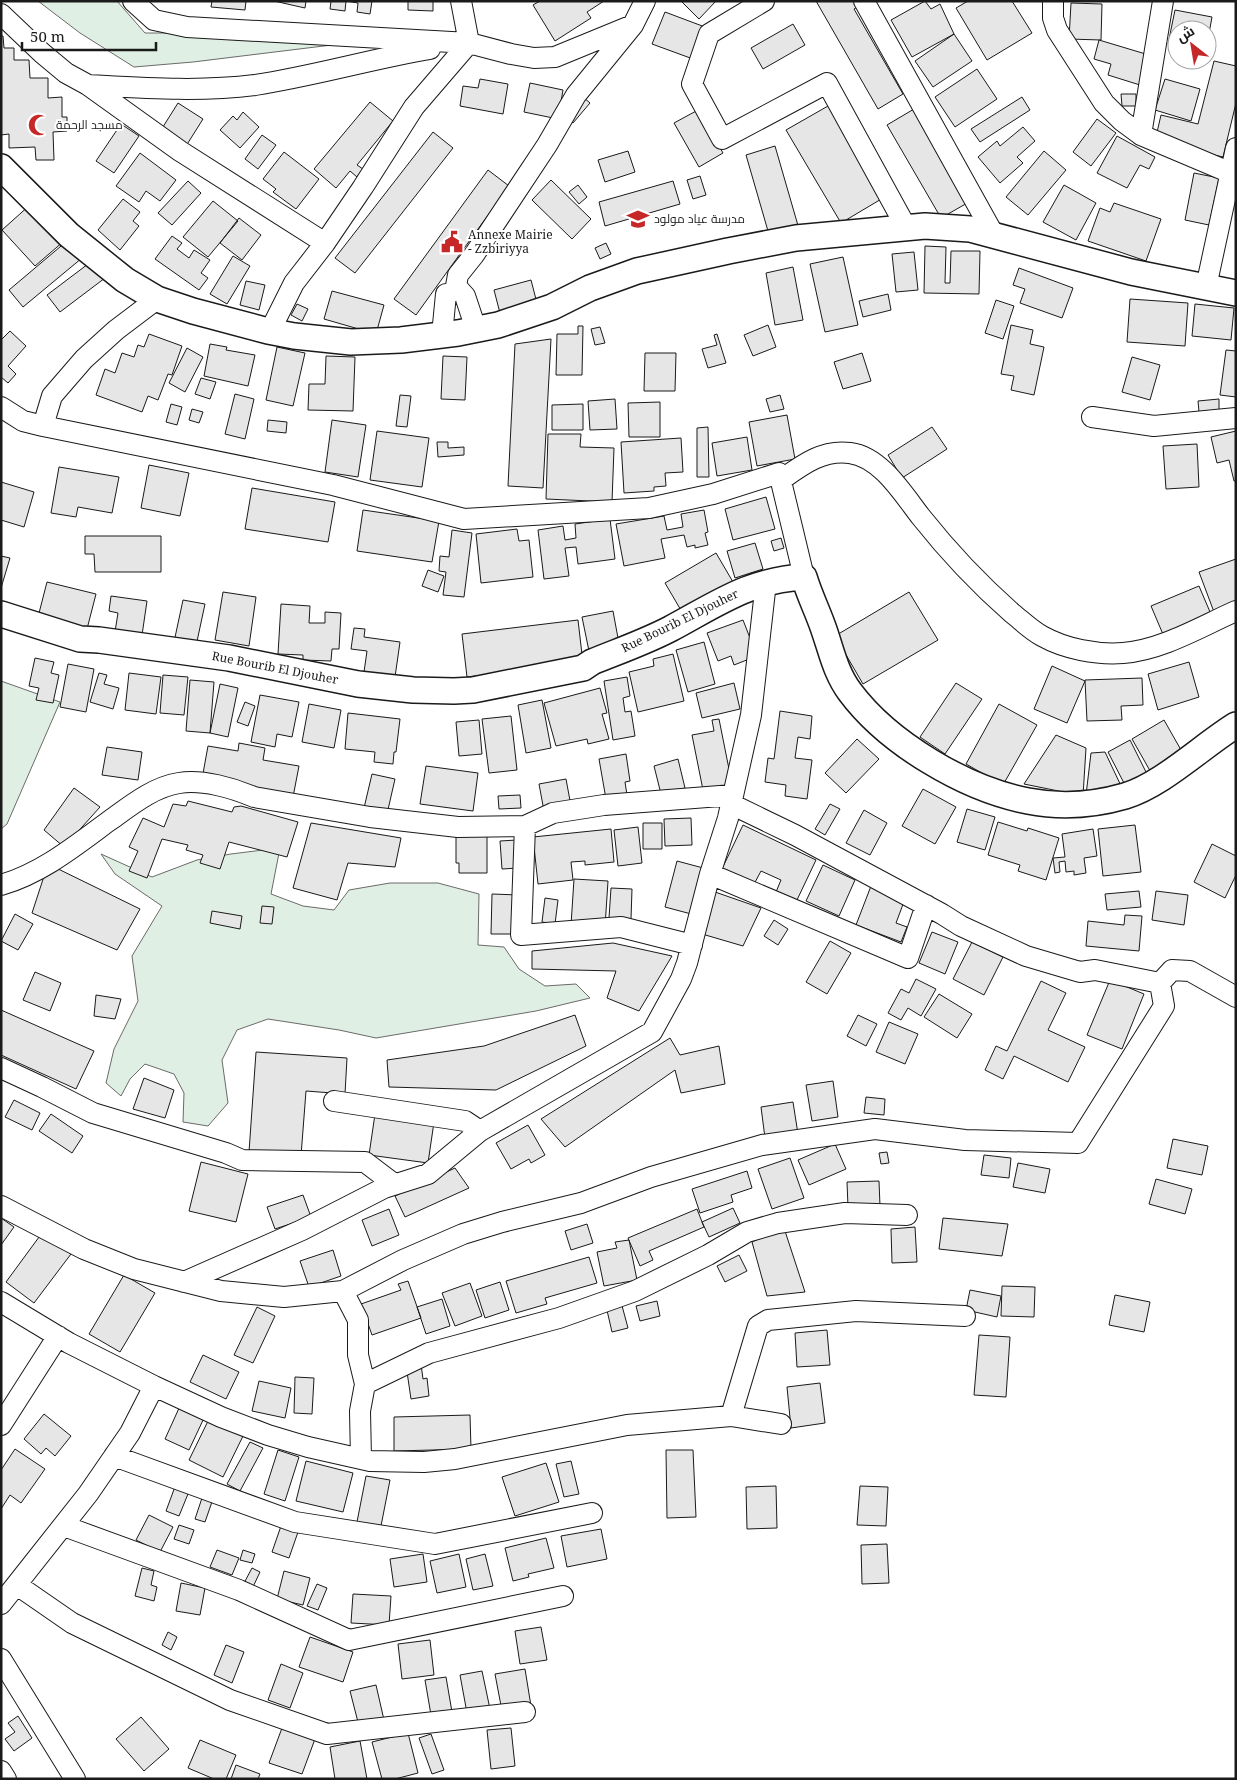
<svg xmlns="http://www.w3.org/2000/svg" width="1237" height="1780" font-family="'Noto Serif',Cairo,serif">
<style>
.green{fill:#e0efe3;stroke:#6a6a6a}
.building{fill:#e6e6e6;stroke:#1a1a1a}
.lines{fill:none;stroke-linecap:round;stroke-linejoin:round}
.minor-casing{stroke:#1a1a1a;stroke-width:22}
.major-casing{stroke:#1a1a1a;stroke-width:28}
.minor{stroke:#fff;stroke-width:20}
.major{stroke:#fff;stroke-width:25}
.labels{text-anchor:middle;stroke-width:4;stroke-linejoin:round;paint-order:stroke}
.poi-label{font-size:12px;fill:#1a1a1a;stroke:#fff;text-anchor:start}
.street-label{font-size:12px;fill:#1a1a1a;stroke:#fff}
</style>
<rect width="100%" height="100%" fill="#fff"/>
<path class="green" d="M38,1H117L145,33H202L340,44L193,62L134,67L80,33Z
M1,681L60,702L7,824L1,829Z
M263,850L279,853L271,894L303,906L334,910L349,890L390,883H438L479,894L478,945L504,947L519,969L545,986L576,984L590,998L536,1011L376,1038L339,1030L268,1019L237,1030L222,1060L228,1103L208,1126L183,1122L184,1093L174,1074L145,1064L130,1079L121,1096L106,1083L114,1049L138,1001L132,956L162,906L115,874L101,854L152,877L197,860L231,854Z"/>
<path class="building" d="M212,1H246L245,10L211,7Z
M274,1H306L305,8Z
M331,1H372L370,14L357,12L358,3L346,1L345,11L330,9Z
M408,1H433V11L408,10Z
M540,1H604L587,12L591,18L555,41L533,5Z
M681,1H716L699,19Z
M816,1H859L861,5L854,9L903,94L878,109Z
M925,1L931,9L940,4L954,34L912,57L891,20Z
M968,1H1012L1032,33L987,60L956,8Z
M1071,3L1102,4L1101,40L1069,39Z
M1175,10L1212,17L1207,44V30H1177V46L1168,44Z
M665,12L705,27L693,59L652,44Z
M793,24L805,45L763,69L751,48Z
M954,34L972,61L933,87L915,61Z
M1,36H3L4,48H14V60H29L30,78H48V98L62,97V117H67V131L53,132L54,160H36L35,147L9,148V134L1,135Z
M1099,40L1149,55L1140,85L1108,75L1111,64L1094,59Z
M1214,61L1236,66V103L1223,157L1155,141L1161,115L1198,124Z
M977,69L997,99L955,127L935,97Z
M480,79L508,84L503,114L460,106L463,86L478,88Z
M1165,79L1200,89L1191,121L1155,110Z
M530,83L563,90L558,119L524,112Z
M1121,94H1136V106H1122Z
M583,97L590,103L573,123L566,117Z
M1022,97L1030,110L980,142L971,129Z
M370,102L393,121L357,165L363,169L357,177L350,171L336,188L314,169Z
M178,103L203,119L186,146L161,130Z
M828,106L883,198L841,223L786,130Z
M914,109L969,202L941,218L887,125Z
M698,110L723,153L699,167L674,123Z
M243,112L259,127L240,148L220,130L233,116L237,120Z
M1097,119L1116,133L1091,166L1073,152Z
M121,124L139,136L114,173L96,161Z
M1023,127L1035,141L1017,157L1023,163L1000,183L978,157L997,141L1000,146Z
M433,132L453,148L355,273L335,258Z
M262,135L276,145L258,169L245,159Z
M1117,136L1155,157L1149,169L1140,165L1127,188L1097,173Z
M775,146L799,229L770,238L746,155Z
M628,151L635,172L605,182L598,160Z
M1044,151L1066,170L1028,215L1006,197Z
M284,152L319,179L296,209L273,192L276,189L263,179Z
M140,153L176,180L160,201L146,191L139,202L116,186Z
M488,170L509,186L416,315L394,299Z
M1194,173L1219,178L1209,225L1185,220Z
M700,176L706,195L693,199L687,180Z
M551,180L591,219L572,239L532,200Z
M188,181L201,193L172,225L158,213Z
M673,181L680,204L605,226L599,202Z
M578,185L587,197L579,204L569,192Z
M1064,185L1096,203L1076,240L1043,222Z
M123,199L140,212L133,221L139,226L120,250L98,230Z
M213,201L238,221L208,257L183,237Z
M1114,203L1161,219L1146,261L1088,241L1100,208L1110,212Z
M31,204L64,241L35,266L2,230Z
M239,218L261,235L242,260L220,243Z
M172,236L182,243L177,249L189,258L194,250L210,260L201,273L208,278L199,290L155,259Z
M67,241L82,258L23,307L9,290Z
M606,243L611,254L600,259L595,248Z
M925,246L946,247L945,283H950L951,251H980L979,294L924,293Z
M914,252L918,290L896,292L892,254Z
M233,256L250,266L227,304L210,294Z
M843,257L858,325L825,332L810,264Z
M92,261L105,278L60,312L47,295Z
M793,267L803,320L775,325L766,273Z
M1019,268L1073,288L1062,318L1020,303L1025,289L1013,285Z
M531,280L538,307L501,317L494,290Z
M246,281L265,285L259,310L240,305Z
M332,291L384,305L376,334L324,319Z
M888,294L891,310L863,317L859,301Z
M1130,299L1188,303L1185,346L1127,342Z
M996,300L1014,306L1003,339L985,333Z
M297,304L308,309L302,321L291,315Z
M1195,304L1234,308L1231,340L1192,336Z
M768,325L776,347L753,356L744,335Z
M1011,325L1033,330L1030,344L1044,347L1034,395L1011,390L1014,376L1001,374Z
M578,326H583L582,375H556L557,334H578Z
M600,327L605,343L595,345L591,329Z
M10,331L26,346L8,366L16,374L8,383L1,377V340Z
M149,334L182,346L172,375L168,374L158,400L148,396L142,412L96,395L105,369L115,373L122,353L134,357L138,345L144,347Z
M717,334L726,363L708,368L702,349L717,345L714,335Z
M551,339L543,488L508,486L515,344Z
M210,344L227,347L226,350L255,355L248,386L204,376Z
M277,347L305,353L293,406L266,400Z
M187,348L203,357L185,392L169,383Z
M1226,350L1236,351V397L1220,395Z
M645,353H676L675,391H644Z
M862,353L871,381L843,389L834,362Z
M326,356L355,357L353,411L308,410L309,384H325Z
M443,356L467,357L465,400L441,399Z
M1132,357L1160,365L1150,400L1122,392Z
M201,378L216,382L210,399L195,394Z
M235,394L254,399L245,439L225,434Z
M400,395L411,396L407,427L396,426Z
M780,395L784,409L770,412L766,399Z
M615,399L617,429L590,430L588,401Z
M1219,399V411L1199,412L1198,401Z
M660,402V437H629L628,403Z
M171,404L182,407L177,425L166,422Z
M583,404V430H552V405Z
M192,409L203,412L199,423L189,420Z
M787,415L795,459L757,466L749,422Z
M268,420L287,422L286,433L267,431Z
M332,420L366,425L358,477L325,472Z
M708,427L709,477H697V428Z
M932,427L947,449L902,478L888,455Z
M377,431L429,438L422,487L370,480Z
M1236,431V481H1234L1229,460L1217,463L1211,437Z
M548,434H581L580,447L614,448L612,502L546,499Z
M747,437L752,470L717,476L712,443Z
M681,438L683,472L665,473L666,486L654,487V491L624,493L621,442Z
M437,442H448V448L464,447V455L438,457Z
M1197,444L1199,487L1166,489L1163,446Z
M149,465L189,473L180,516L141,508Z
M59,467L119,477L112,513L78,507L76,517L51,513Z
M1,482L34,492L24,527L1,520Z
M252,488L335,502L328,542L245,529Z
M766,497L775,529L733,540L725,509Z
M363,510L439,521L432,562L357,551Z
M704,510L708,532L705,533L708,545L695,548V545L687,547L684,535L661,539L665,558L624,566L616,524L664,516L667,530L683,527L681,514Z
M610,519L615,559L578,564L576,547L565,548L569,576L544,579L538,530L563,526L565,540L576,538L575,524Z
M517,529L519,541L529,540L533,577L481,583L476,534Z
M452,530L472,533L464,597L443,595L446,572L439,571L440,556L449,557Z
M85,536H161V572H95L94,554H85Z
M781,538L784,548L774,551L771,541Z
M755,543L763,569L735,578L727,551Z
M716,553L733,582L682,612L665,583Z
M1,556L10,558L1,588Z
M1236,559V604L1214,612L1199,572Z
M428,570L444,576L438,592L422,586Z
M47,582L96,594L87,629L38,617Z
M1199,586L1213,619L1165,639L1151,606Z
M223,592L256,597L249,646L215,640Z
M909,592L938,640L863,684L835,636Z
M111,596L147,601L141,642L114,638L118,613L109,611Z
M183,600L205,604L196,646L174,642Z
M281,604L310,606L309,623H325V612L341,613L339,649H332L331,661L303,660V655L278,654Z
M613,611L620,649L590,656L582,617Z
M578,620L583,663L467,677L462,634Z
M743,620L757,656L734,665L731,656L718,661L707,633Z
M354,628L365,629L364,637L400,642L395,677L364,672L367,651L351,649Z
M704,642L715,684L688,692L676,650Z
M673,654L684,701L638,712L629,672L654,666L653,659Z
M35,658L54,662L51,673L59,675L53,703L36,700L39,688L29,686Z
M1189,662L1199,697L1158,710L1148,674Z
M68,664L94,669L86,712L60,707Z
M1052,666L1085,681L1067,723L1034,709Z
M99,673L107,675L104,684L119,688L113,709L90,702Z
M129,673L161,677L156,714L125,710Z
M163,675L188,677L184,715L160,713Z
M627,677L630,696L623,698L625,712L631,711L635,736L613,740L604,681Z
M1142,678L1143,705L1121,706L1122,720L1087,721L1085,680Z
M190,680L214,682L210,733L186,731Z
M734,683L740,709L702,718L696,693Z
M956,683L982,699L945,754L920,737Z
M220,684L238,688L228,737L210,733Z
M600,688L607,713L602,714L609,739L588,744L587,739L556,746L544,703Z
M260,695L299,702L292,737L277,734L275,747L251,742Z
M542,700L551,748L526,753L518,705Z
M245,702L255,706L248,726L237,722Z
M309,704L341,710L334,748L302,742Z
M999,704L1037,725L1003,785L966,764Z
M780,711L812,716L810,739L798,737L795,758L812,760L807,799L785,796L786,785L765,782L768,758L774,759Z
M348,713L400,719L396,752H394L393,764L374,762L375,752L345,749Z
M511,716L517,770L489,773L482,719Z
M719,719L733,789L704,795L692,735L714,731L712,720Z
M479,720L482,754L459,756L456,722Z
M1164,720L1185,757L1153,776L1132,739Z
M1056,735L1086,748L1083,796L1024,784Z
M857,739L879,759L846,793L825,773Z
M1130,740L1148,776L1126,787L1108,752Z
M239,743L265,748L263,760L299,766L293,797L202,779L208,746L238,751Z
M107,747L142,752L138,780L102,775Z
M1105,752L1123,790L1086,795L1091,753Z
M626,754L630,781L625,782L627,795L606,799L599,759Z
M678,759L685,788L661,794L654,766Z
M426,766L478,773L473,811L420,804Z
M372,774L395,779L387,814L364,808Z
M566,779L571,806L544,811L539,784Z
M74,788L100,807L64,847L44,830Z
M923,789L956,807L935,844L902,826Z
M520,795L521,808L499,809L498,796Z
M188,801L232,812L234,807L241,806L298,822L287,857L229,842L220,869L200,863L203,855L186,850L188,845L162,839L147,878L129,871L138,851L129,847L143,818L164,827L173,804L186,806Z
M830,804L840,809L825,835L815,829Z
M967,809L995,817L985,850L957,842Z
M864,810L887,823L870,855L846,843Z
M691,818L692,845L665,846L664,819Z
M998,822L1027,831L1028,828L1059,838L1046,880L1018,871L1020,865L988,855Z
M311,823L401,838L395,867L348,863L337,900L293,888Z
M643,823H662V849H643Z
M743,825L816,860L796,902L776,892L781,880L761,871L752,888L720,873Z
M1135,825L1141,872L1103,876L1098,829Z
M638,827L642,863L618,866L614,830Z
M611,829L614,862L585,865V861L571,862L573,880L538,884L533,837Z
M1093,829L1097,856L1084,858L1086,873L1074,875V871L1066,872L1065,861L1059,862L1060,872L1055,873L1053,858L1065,857L1062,834Z
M487,834V873H459V863H456V835Z
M517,840L518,868L502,869L500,841Z
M1212,844L1236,856V875L1225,898L1194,882Z
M677,861L707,869L695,915L665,907Z
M48,864L140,909L117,950L32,913Z
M823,865L855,880L839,916L806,901Z
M574,879L608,881L605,927L571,925Z
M871,886L905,899L896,923L907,927L901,942L856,925Z
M611,888L632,889L631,919L609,918Z
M1139,891L1141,907L1107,910L1105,894Z
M1156,891L1188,895L1184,925L1152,920Z
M715,892L761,908L743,946L702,934Z
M492,894L519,895L518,934H491Z
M545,898L558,900L555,924L542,922Z
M262,906L274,907L272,924L260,923Z
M212,911L242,916L240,929L210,923Z
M15,914L33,924L18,950L1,941Z
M1125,915L1142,916L1139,951L1086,946L1088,921L1124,925Z
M774,920L788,929L778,945L764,936Z
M932,932L958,942L945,974L919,963Z
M830,941L851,953L827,994L806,982Z
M972,942L1003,957L984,995L953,979Z
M613,943L672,956L639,1011L607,998L616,971L532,969V951Z
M35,972L61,983L50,1011L23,1000Z
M916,979L936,989L921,1016L908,1008L901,1020L888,1013L901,989L909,993Z
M1110,980L1144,994L1122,1049L1087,1035Z
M1041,981L1066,993L1048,1030L1085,1047L1068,1082L1014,1056L1003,1079L985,1070L996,1046L1007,1051Z
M939,994L972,1014L957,1038L924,1017Z
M96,995L121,999L115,1019L94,1016Z
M1,1010L94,1051L76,1089L1,1055Z
M575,1015L586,1046L496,1090L389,1087L387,1060L484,1046Z
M858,1015L877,1024L866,1046L847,1036Z
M889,1022L918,1034L905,1064L876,1052Z
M670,1038L680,1055L719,1046L725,1084L681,1093L675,1070L565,1147L541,1119Z
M256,1052L347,1058L345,1094L306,1091L301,1156L249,1152Z
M144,1078L174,1090L165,1118L133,1109Z
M833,1081L838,1117L812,1121L806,1085Z
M866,1097L885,1099L884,1115L864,1113Z
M14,1100L40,1113L32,1130L5,1117Z
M793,1102L798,1134L765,1138L761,1107Z
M51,1114L83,1136L72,1153L39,1131Z
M375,1114L434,1122L428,1163L369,1155Z
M528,1125L545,1155L531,1163L529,1159L511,1169L496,1143Z
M1173,1139L1208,1146L1202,1175L1167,1168Z
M835,1144L846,1169L809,1185L798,1160Z
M887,1152L889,1163L881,1164L879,1153Z
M984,1155L1011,1158L1009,1178L981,1175Z
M790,1158L804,1198L772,1209L758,1169Z
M201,1162L248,1174L236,1222L189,1211Z
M1018,1163L1050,1169L1045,1193L1013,1187Z
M455,1168L469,1188L405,1217L395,1196Z
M747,1171L752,1188L731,1195L733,1202L700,1213L692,1189Z
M1156,1179L1192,1189L1185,1214L1149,1204Z
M879,1181L880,1206L848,1207L847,1182Z
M303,1195L311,1217L275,1229L267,1207Z
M733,1208L740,1223L709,1237L702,1222Z
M389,1209L399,1235L372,1246L362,1220Z
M697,1209L704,1227L649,1251L653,1260L640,1266L628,1238Z
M1,1218L14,1227L1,1245Z
M943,1218L1008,1224L1002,1256L939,1249Z
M587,1224L593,1243L571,1250L565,1231Z
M915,1227L917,1262L892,1263L891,1229Z
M784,1228L805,1292L767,1296L752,1242Z
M42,1233L71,1254L34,1303L6,1282Z
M629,1240L637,1280L604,1286L597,1252L617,1248L615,1242Z
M333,1250L341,1276L309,1287L300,1261Z
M739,1255L747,1271L725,1282L717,1266Z
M589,1257L597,1283L545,1298L547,1304L516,1313L506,1281Z
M124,1275L155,1293L120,1352L89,1334Z
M408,1281L421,1318L372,1335L361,1304L401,1290L398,1284Z
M500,1282L509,1310L485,1318L476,1290Z
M470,1283L482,1316L455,1326L442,1293Z
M1002,1286L1035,1287L1034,1317L1001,1316Z
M970,1290L1001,1296L997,1317L966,1310Z
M1115,1295L1150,1302L1144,1332L1109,1325Z
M442,1299L450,1326L426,1334L417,1307Z
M657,1301L660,1316L640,1321L636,1306Z
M621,1302L628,1328L612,1332L606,1306Z
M257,1307L275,1316L253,1363L234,1355Z
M827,1330L830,1365L797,1367L795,1333Z
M979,1335L1010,1337L1006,1397L974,1395Z
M203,1355L239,1372L226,1399L190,1382Z
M421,1364L423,1379L427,1378L429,1396L411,1399L406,1365Z
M295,1377L314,1378L312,1414L294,1413Z
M259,1381L291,1388L285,1418L252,1411Z
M820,1383L825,1423L791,1428L787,1387Z
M180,1406L204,1418L189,1450L165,1439Z
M44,1414L71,1436L55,1456L46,1448L41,1454L24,1439Z
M470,1415L471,1449L394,1451V1417Z
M209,1419L243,1436L223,1477L189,1460Z
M250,1442L263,1448L240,1491L227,1484Z
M15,1449L45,1469L21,1503L10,1495L1,1509V1470Z
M278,1450L299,1457L285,1501L264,1494Z
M666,1450H693L696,1517L667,1518Z
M306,1461L353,1473L343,1512L296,1501Z
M571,1461L579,1494L564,1497L556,1464Z
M546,1463L559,1502L515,1516L502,1477Z
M366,1476L390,1480L380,1531L356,1527Z
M176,1484L190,1489L179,1516L166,1511Z
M776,1486L777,1528L747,1529L746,1487Z
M860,1486L888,1487L886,1526L857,1525Z
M204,1492L214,1496L205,1522L195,1519Z
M149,1515L173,1527L160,1552L136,1540Z
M179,1525L194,1530L189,1544L174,1539Z
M281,1526L298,1532L289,1558L272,1552Z
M601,1529L607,1559L567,1567L561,1536Z
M546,1538L554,1568L528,1574L529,1577L513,1581L505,1548Z
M887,1544L889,1583L862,1584L861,1545Z
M217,1550L239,1558L232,1575L210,1567Z
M243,1550L255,1554L252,1563L240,1560Z
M423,1554L427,1582L394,1587L390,1559Z
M459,1554L466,1587L437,1593L430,1561Z
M485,1554L493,1586L473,1590L466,1559Z
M142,1568L154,1571L151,1585L157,1587L154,1601L135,1596Z
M252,1568L260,1572L252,1589L243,1585Z
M284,1571L310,1578L303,1605L277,1599Z
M181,1583L205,1588L200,1615L176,1611Z
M317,1584L327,1588L318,1610L307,1606Z
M353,1594L391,1596L389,1625L351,1623Z
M541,1627L547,1660L520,1664L515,1631Z
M168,1632L177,1637L171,1650L162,1645Z
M310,1637L353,1652L343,1682L299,1667Z
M430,1640L434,1675L402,1679L398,1644Z
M226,1645L244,1652L232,1683L214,1675Z
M281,1664L303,1673L290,1708L268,1700Z
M525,1669L531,1706L502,1711L495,1674Z
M482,1671L490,1709L467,1713L460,1675Z
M446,1677L452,1712L431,1715L425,1680Z
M376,1685L384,1720L359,1726L350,1691Z
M18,1716L32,1738L14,1751L5,1739L15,1732L8,1723Z
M141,1717L169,1749L144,1771L116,1739Z
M282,1728L315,1739L302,1774L269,1763Z
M511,1728L515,1766L491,1769L487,1730Z
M408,1733L418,1773L395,1779H382L372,1742Z
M431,1734L444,1770L432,1774L419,1738Z
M200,1740L236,1755L226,1779H214L188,1768Z
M360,1741L367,1779H335L330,1747Z
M236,1765L260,1774L258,1779H231Z"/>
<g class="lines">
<g class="minor-casing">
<path id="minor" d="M133,1L154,20L187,27L469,43L511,54L534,58L555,57L633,25
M461,1L469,43
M764,1L709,34L692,84L722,139L827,83L906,227
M864,1L994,235
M1053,1V18L1057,30L1104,103L1122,121L1141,135L1231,173
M1,14L42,53L66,73L88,85L180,151L325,243
M88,85C144,88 200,92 255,85C314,76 371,59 430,49
M1141,135L1163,1
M1206,287L1236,148
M476,329L465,296L456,286L458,275L474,255L547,145L576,95L633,25L645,1
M270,331L294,283L325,243L363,187L414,107L469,43
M442,335L446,294
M1,407L23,421L43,426L333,485L464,519L649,508L713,494L779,473L804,577
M1092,417L1154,426L1236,418
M43,426L52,396L84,359L116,330L157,299
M781,480C802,465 823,449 850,453C881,457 903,494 921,517C948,551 979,584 1012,613C1022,621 1031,630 1042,636C1065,649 1097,655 1123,653C1162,650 1200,627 1236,611
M731,804L795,835L942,914L961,926L1026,956L1080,972L1095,970L1160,983
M525,826L521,935L621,927L692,945
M710,874L908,958L926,905
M1,885C42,873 75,846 109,821C130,806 153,787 179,783C202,779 233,788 254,797L370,817L458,827L525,826L553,813L604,805L733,795
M1160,983L1172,970L1190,971L1236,997
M1,1068L42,1087L93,1113L226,1153L242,1160L365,1162L394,1184
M334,1101L465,1121L480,1131
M1,1206L84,1249L134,1269L221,1291L284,1297L343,1291L403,1260L463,1234L502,1222L581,1203L651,1177L762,1145L875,1129L965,1140L1078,1143L1164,1006L1160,983
M184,1282L302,1230L384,1188L428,1174L480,1131L652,1032L681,979L687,963L710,874L728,818L751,715L766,582
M343,1291L358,1320V1355L365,1384L360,1411L361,1459
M1,1302L69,1343L154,1386L221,1417L268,1435L308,1447L370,1461L424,1462L455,1459L627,1425L731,1416
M365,1384L429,1353L559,1318L635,1291L708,1255L747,1232L778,1223L845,1213L907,1215
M781,1424L731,1416L758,1326L768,1320L856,1311L965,1316
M1,1425L58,1336
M114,1456L295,1522L435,1544L592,1513
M64,1526L239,1590L349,1640L563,1596
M17,1585L72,1623L230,1700L327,1734L525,1712
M1,1604L88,1494L130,1433L154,1386
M1,1659L75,1779
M1,1771L6,1779"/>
</g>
<g class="major-casing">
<path id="major" d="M1,167L69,235L125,280L157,299L193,311L268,331L294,336L351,342L401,340L458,333L498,325L552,307L590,288L637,271L728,251L796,238L925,226L970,229L1131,272L1236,293
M1,614L80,639L99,640L229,658L358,684L413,690L454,691L473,690L583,668L592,662C619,651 645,642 670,629C717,604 749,580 804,577C809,594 817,610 823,627C831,649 835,672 850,692C888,743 965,789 1028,801C1059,807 1094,805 1125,796C1162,785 1202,746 1236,725"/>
</g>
<use href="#minor" class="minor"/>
<use href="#major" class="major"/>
</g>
<defs>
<g id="mosque-bare" transform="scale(1.725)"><path d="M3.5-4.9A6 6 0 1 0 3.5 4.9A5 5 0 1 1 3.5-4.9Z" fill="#c62828" stroke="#fff" stroke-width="2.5" paint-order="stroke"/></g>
<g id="school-bare" transform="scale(1.725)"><path d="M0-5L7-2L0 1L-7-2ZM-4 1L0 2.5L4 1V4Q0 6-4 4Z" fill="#c62828" stroke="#fff" stroke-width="2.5" paint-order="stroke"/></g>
<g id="civic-bare" transform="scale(1.725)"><path d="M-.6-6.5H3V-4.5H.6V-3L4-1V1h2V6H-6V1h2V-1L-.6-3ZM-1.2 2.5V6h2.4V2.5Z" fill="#c62828" stroke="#fff" stroke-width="2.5" paint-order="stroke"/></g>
</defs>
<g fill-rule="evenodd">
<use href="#mosque-bare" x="39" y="125"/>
<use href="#school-bare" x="638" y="219"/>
<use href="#civic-bare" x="452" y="242"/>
</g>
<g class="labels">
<g class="poi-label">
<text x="56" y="129">مسجد الرحمة</text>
<text x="654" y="223">مدرسة عياد مولود</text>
<text x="468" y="239">Annexe Mairie<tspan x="468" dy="14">- Zzbiriyya</tspan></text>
</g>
<g class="street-label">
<text transform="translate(680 621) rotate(-26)" y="4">Rue Bourib El Djouher</text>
<text transform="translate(275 668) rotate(11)" y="4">Rue Bourib El Djouher</text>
</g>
</g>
<rect width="1237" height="1780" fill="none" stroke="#1a1a1a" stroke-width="5"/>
<g transform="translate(1192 45) rotate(329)"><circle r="24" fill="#ffffff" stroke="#a3a3a3"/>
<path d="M0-4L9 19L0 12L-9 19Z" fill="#c62828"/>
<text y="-8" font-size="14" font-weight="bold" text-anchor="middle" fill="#1a1a1a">ش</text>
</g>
<path d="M22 42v8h134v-8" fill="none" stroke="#1a1a1a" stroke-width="2.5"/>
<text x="30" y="42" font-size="15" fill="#1a1a1a" stroke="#ffffff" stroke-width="4" paint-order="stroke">50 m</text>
</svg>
